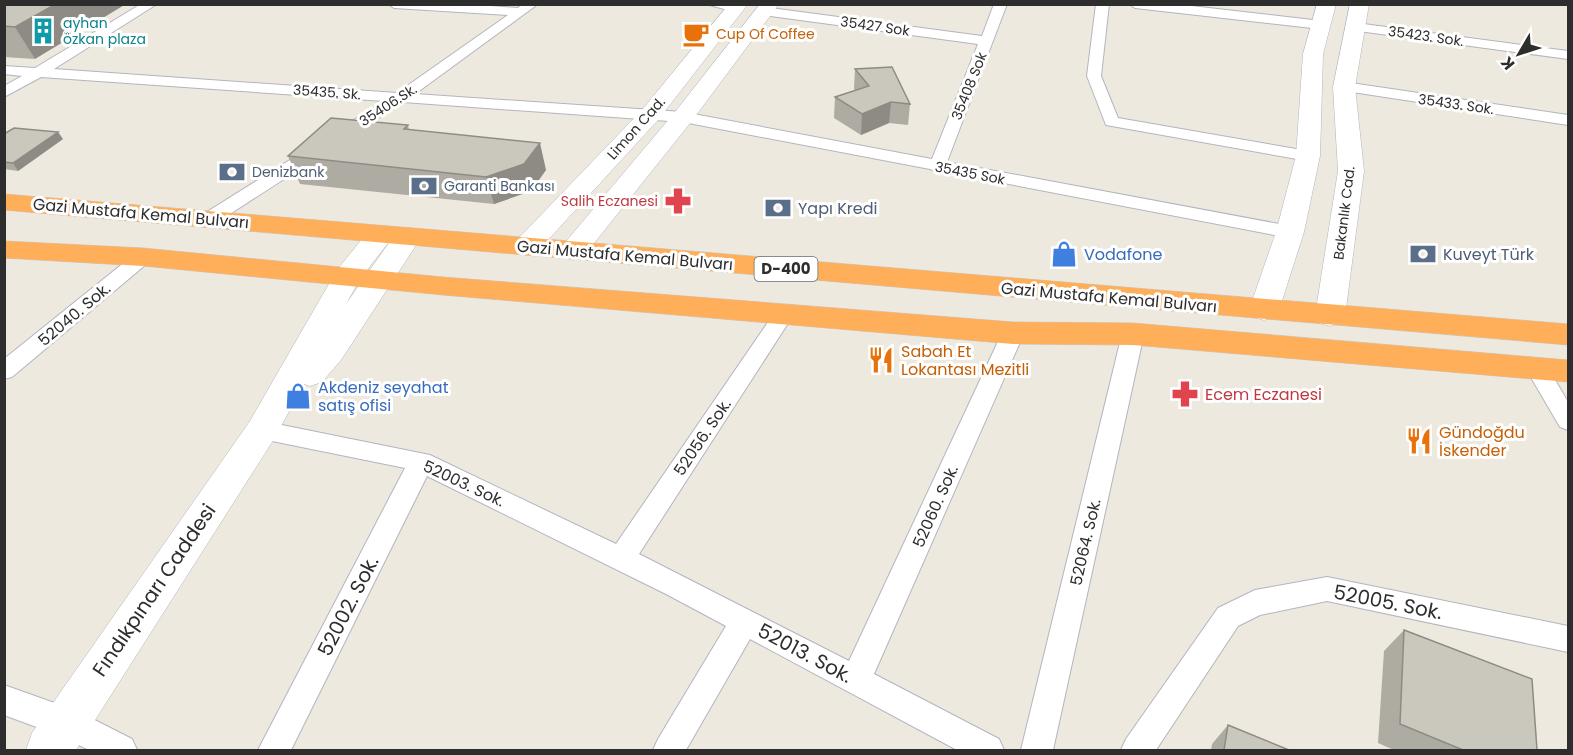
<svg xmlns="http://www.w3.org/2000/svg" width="1573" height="755" font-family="Poppins,sans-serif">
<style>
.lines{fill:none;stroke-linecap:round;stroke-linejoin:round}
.street-casing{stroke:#b3b4c0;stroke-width:2}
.secondary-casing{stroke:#b3b4c0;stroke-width:1}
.highway-casing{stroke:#c8c8c8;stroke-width:1}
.street{fill:#fff;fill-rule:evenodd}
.secondary{fill:#fff;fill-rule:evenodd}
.highway{fill:#ffaf59;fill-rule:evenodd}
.wall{fill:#aeaba3}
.shaded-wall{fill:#8d8b84}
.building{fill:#cac7bd;stroke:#8d8b84;stroke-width:1.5}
.labels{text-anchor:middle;stroke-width:6;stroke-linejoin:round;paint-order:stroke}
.far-culture-label{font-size:14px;fill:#0d838f;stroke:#fff;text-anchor:start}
.far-street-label{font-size:14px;fill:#2d2d2d;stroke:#fff}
.far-food-label{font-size:14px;fill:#c56008;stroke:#fff;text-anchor:start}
.far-service-label{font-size:14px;fill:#4e5e75;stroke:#fff;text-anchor:start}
.far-health-label{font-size:14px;fill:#be3a42;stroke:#fff;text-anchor:end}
.shield{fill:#fff;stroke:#6c6c6c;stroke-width:1.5}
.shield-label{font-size:15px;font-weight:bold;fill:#2d2d2d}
.service-label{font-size:16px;fill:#4e5e75;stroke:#fff;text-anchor:start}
.street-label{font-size:16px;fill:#2d2d2d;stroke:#fff}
.shop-label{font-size:16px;fill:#366cbe;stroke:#fff;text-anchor:start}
.food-label{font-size:16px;fill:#c56008;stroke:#fff;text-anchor:start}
.health-label{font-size:16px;fill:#be3a42;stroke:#fff;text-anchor:start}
.near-street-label{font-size:20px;fill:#2d2d2d;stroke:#fff}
</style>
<rect width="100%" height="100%" fill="#eee9df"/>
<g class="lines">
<g class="street-casing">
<path id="street" d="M141,4H157L54,69L397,93L508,15L394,8L388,4H464L518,8L523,4H538L415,94L683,112L932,159L978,44L763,15L756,11L763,7L982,36L994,4H1007L947,162L1290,226L1297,228L1299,232L1297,236L1290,238L941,171L937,172L930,169L683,122L403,102L216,223H202L200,219L202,215L384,101L41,77L4,97V86L22,76L4,74V66L35,68Z
M706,4H737L741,8L735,12Z
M1096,4H1109L1101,76L1118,118L1308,151L1316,156L1314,160L1308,161L1106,125L1087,76Z
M1129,4H1174L1321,21L1328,25L1321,29L1135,8Z
M1356,23L1568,51V59L1351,30L1349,27L1351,24Z
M1344,82L1568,115V125L1339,90L1336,87L1339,84Z
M143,251L150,253L153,257L150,261L12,377L4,379V359L136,253Z
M784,307L791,309L794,314L639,554L849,661L1002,333L1005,328L1013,326L1021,328L1024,333L874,674L999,739L1004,750H957L750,639L686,750H653L658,739L726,626L666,594L427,476L291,750H258L405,468L262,439L254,436L250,430L254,424L262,421L430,455L616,544L777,309Z
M1133,327L1141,329L1144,334L1053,750H1021L1122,334L1125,329Z
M1537,361L1545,363L1568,402V430L1560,427L1526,369L1529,363Z
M1327,577L1568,626V652L1327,601L1260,615L1238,626L1156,750H1121L1126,739L1218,608L1255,590Z
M4,685L77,711L132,739L137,750H89L58,735L4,715Z"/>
</g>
<g class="secondary-casing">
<path id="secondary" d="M729,4H748L658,120L536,253L526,255L516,253L512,247L516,241L642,110Z
M760,4H779L691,122L583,257L573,260L563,257L559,251L563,245L675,112Z
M1317,4H1336L1323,54L1320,156L1304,232L1279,310L1275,317L1264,320L1253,317L1249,310L1276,232L1296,156L1303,54Z
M1350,4H1369L1355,87L1364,171L1345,316L1341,323L1330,326L1319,323L1315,316L1338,171L1333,87Z
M381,226L391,228L395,234L360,279L346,304L398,230L408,228L418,230L422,236L341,360L322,382L310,386L304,384L274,439L76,750H26L32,733L250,421L337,270L371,228Z"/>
</g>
<g class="highway-casing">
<path id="highway" d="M4,194L1568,324V345L4,210Z
M4,241L143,248L443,277L1013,322L1133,323L1568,360V382L1133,345L1013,344L443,295L143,266L4,258Z"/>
</g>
<use href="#street" class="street"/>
<use href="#secondary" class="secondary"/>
<use href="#highway" class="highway"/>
</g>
<path class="wall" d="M4,4L35,59L4,57Z
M855,69L910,104L908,125L889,123L861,135L834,118L835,97L855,90L854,89Z
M408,125L409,130L546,170L531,191L494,204L300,184L288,156Z
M4,134L63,139L18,171L4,169Z
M1404,630L1537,750H1394L1378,743L1384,651Z
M1228,725L1289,750H1211L1212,744Z"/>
<path class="shaded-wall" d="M56,4H126L35,59L15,27Z
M891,102L889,123L861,135L862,114Z
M58,132L63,139L18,171L13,163Z
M540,143L546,170L531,191L494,204L486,177Z"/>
<path class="building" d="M4,4H56L15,27L4,26Z
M892,67L910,104L891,102L862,114L835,97L869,86L855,69Z
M331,118L408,125L404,129L540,143L524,164L486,177L288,156Z
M14,128L58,132L13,163L4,162V134Z
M1404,630L1532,679L1537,750H1463L1400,724Z
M1228,725L1289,750H1224Z"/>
<defs>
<g id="building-bare" transform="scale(2.07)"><path d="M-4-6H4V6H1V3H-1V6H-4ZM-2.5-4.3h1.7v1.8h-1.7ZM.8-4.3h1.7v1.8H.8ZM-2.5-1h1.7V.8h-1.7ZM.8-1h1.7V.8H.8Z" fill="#0f9aa8" stroke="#fff" stroke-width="2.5" paint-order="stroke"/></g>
<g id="cafe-bare" transform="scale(2.07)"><path d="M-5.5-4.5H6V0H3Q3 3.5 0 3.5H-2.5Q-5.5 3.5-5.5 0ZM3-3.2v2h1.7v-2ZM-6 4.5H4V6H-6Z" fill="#e8710a" stroke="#fff" stroke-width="2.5" paint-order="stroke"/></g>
<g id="bank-bare" transform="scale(2.07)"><path d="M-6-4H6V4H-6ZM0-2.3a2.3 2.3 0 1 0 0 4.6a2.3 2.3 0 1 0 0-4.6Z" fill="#5c6f8a" stroke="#fff" stroke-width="2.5" paint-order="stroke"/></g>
<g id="pharmacy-bare" transform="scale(2.07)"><path d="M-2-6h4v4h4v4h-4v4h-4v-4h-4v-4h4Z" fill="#e0444e" stroke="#fff" stroke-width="2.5" paint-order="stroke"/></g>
<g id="shop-bare" transform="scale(2.07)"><path d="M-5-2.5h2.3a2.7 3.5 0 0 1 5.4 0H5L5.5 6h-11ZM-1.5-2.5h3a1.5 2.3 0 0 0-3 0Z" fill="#3f7fe0" stroke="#fff" stroke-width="2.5" paint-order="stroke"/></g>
<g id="restaurant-bare" transform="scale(2.07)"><path d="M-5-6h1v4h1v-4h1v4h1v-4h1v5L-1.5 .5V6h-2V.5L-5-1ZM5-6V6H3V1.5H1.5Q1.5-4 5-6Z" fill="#e8710a" stroke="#fff" stroke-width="2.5" paint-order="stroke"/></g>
</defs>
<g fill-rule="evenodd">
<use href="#building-bare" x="43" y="31"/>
<use href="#cafe-bare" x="696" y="34"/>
<use href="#bank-bare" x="232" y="172"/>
<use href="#bank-bare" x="424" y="186"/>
<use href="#pharmacy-bare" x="678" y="201"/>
<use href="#bank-bare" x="778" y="208"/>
<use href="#shop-bare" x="1064" y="254"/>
<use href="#bank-bare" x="1423" y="254"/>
<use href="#restaurant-bare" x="881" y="360"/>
<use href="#pharmacy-bare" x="1185" y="394"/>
<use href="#shop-bare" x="298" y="396"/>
<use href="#restaurant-bare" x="1419" y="441"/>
</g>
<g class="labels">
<g class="far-culture-label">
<text x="63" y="28">ayhan<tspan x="63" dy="16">özkan plaza</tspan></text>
</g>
<g class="far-street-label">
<text transform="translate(875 26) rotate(8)" y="5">35427 Sok</text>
<text transform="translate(1426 36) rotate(8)" y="5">35423. Sok.</text>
<text transform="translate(969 86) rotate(-68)" y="5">35408 Sok</text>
<text transform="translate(327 92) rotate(4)" y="5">35435. Sk.</text>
<text transform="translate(1456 104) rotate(8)" y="5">35433. Sok.</text>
<text transform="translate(388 105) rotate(-33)" y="5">35406.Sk.</text>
<text transform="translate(636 128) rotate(-48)" y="5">Limon Cad.</text>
<text transform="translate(970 173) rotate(11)" y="5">35435 Sok</text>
<text transform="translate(1344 213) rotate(-83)" y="5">Bakanlık Cad.</text>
</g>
<g class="far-food-label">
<text x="716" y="39">Cup Of Coffee</text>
</g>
<g class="far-service-label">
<text x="252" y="177">Denizbank</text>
<text x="444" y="191">Garanti Bankası</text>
</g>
<g class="far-health-label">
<text x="658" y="206">Salih Eczanesi</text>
</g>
<rect class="shield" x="754.5" y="257" width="63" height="24" rx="4.5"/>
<g class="shield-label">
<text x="786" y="274">D-400</text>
</g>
<g class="service-label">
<text x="798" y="214">Yapı Kredi</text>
<text x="1443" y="260">Kuveyt Türk</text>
</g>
<g class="street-label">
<text transform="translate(141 213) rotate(5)" y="6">Gazi Mustafa Kemal Bulvarı</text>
<text transform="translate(625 255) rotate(5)" y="6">Gazi Mustafa Kemal Bulvarı</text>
<text transform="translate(1109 297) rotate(5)" y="6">Gazi Mustafa Kemal Bulvarı</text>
<text transform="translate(74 314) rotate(-40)" y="6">52040. Sok.</text>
<text transform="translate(702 437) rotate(-56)" y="6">52056. Sok.</text>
<text transform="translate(464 483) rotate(25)" y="6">52003. Sok.</text>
<text transform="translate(935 506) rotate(-66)" y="6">52060. Sok.</text>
<text transform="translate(1085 542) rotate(-77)" y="6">52064. Sok.</text>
</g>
<g class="shop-label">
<text x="1084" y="260">Vodafone</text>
<text x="318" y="393">Akdeniz seyahat<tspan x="318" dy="18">satış ofisi</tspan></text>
</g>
<g class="food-label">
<text x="901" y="357">Sabah Et<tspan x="901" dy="18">Lokantası Mezitli</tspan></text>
<text x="1439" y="438">Gündoğdu<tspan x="1439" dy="18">İskender</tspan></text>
</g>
<g class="health-label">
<text x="1205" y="400">Ecem Eczanesi</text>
</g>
<g class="near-street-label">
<text transform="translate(154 590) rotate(-56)" y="7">Fındıkpınarı Caddesi</text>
<text transform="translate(1388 602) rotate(11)" y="7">52005. Sok.</text>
<text transform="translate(348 606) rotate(-63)" y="7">52002. Sok.</text>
<text transform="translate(805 653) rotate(28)" y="7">52013. Sok.</text>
</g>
</g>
<rect width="1573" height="755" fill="none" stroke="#2d2d2d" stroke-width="12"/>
<g transform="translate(1519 54) rotate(231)" stroke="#ffffff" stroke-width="4.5" paint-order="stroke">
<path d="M0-4.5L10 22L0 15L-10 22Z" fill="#2d2d2d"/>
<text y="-9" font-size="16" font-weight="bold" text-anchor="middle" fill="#2d2d2d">K</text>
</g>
</svg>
